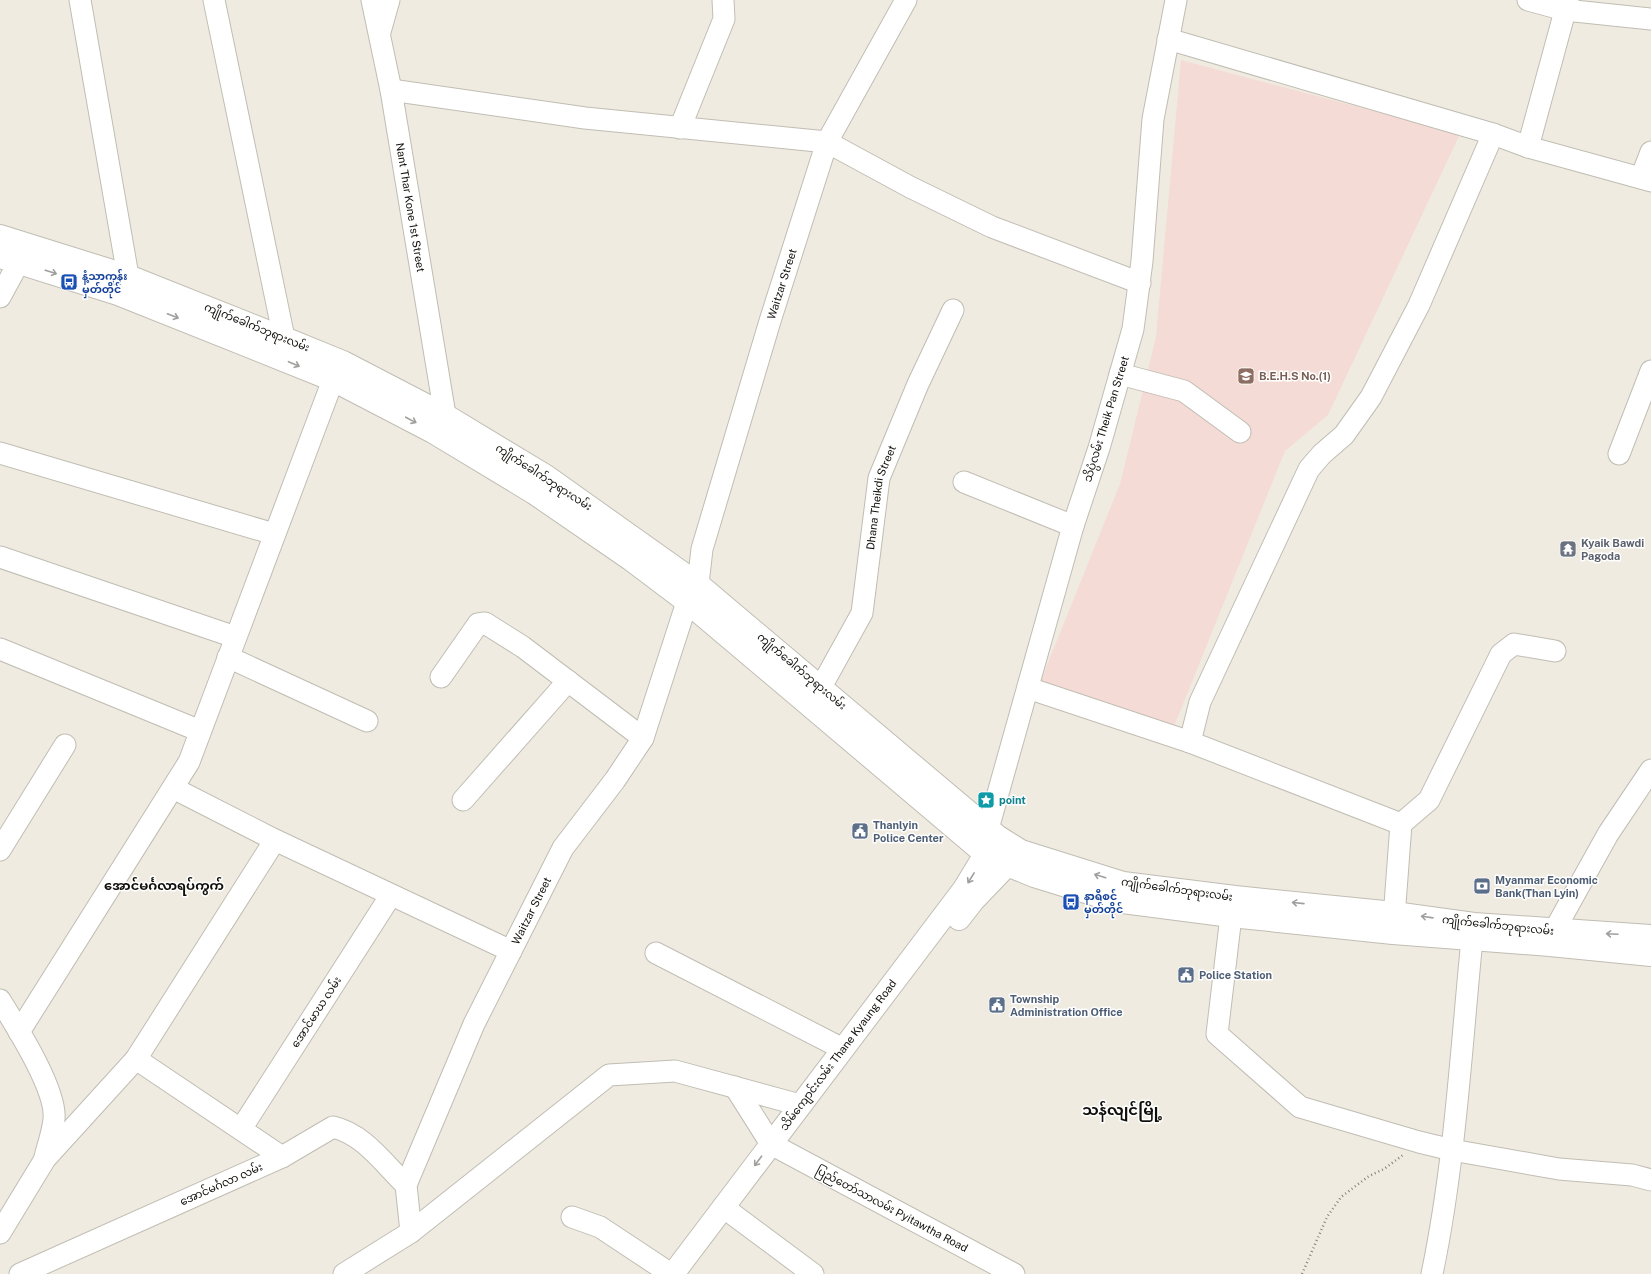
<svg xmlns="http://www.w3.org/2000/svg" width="1651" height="1274" font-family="'Public Sans','Noto Sans Myanmar',sans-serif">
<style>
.education{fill:#f5dbd5}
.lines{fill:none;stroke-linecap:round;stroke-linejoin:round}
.minor-casing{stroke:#c0bdb3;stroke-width:23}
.major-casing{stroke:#c0bdb3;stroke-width:24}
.path{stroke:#87847d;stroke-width:2.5;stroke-dasharray:1 3;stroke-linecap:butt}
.minor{stroke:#fff;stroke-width:21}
.major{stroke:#fff;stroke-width:22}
.oneway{stroke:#9f9f9d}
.labels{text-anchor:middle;stroke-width:3;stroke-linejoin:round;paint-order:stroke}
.street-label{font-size:11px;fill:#100f0b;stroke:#fff}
.transit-label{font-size:11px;font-weight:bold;fill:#164399;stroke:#fff;text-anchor:start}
.education-label{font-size:11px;font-weight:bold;fill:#785e54;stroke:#fff;text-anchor:start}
.worship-label{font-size:11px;font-weight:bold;fill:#5b616d;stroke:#fff;text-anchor:start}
.culture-label{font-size:11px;font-weight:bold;fill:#0d838f;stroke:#fff;text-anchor:start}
.service-label{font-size:11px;font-weight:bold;fill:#4e5e75;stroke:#fff;text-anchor:start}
.quarter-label{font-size:13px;font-weight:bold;fill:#100f0b;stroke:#fff}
.district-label{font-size:15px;font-weight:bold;fill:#100f0b;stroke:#fff}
</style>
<rect width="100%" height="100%" fill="#efebe1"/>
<path class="education" d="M1181,60L1460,134L1328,415L1285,451L1173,729L1039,685L1120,484L1156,337Z"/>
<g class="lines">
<g class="minor-casing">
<g id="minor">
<path d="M80,0L128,276"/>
<path d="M214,0L284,338"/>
<path id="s1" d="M372,0L391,90L445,415"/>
<path d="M1528,0L1565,10L1651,19"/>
<path d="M380,32L389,0"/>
<path d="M1168,39L1493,134L1528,147L1651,181"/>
<path d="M391,90L585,118L827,142L910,187L992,227L1140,283"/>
<path d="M680,128L724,19L723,0"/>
<path d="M1528,147L1568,0"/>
<path d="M1641,178L1651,152"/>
<path d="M0,297L19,262"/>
<path d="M1120,374L1184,391L1240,432"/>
<path d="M0,453L274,534"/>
<path d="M1619,454L1651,371"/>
<path d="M964,482L1073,526"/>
<path d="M0,557L235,637"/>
<path id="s2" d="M698,584L702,549L770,321L827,142L906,0"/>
<path d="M0,649L200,731"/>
<path d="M228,657L367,721"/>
<path d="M441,677L478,624L485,623L523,647L643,738"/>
<path id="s3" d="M821,687L862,613L879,478L918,384L953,310"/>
<path d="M1028,688L1190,742L1401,824"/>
<path d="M1190,742L1200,702L1309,469L1322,454L1344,435L1371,397L1419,305L1493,134"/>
<path d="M173,788L275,840L511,951"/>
<path d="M463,800L568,681"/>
<path d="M988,829L1073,526L1099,448L1133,329L1142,261L1153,119L1176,0"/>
<path d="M0,850L65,745"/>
<path d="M1235,899L1231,916L1217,1034L1300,1107L1419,1142L1452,1150L1559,1169L1632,1175L1651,1180"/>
<path d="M1393,931L1401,824L1429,800L1501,654L1514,644L1555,651"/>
<path d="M1554,931L1608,834L1651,770"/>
<path d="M656,953L843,1049"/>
<path d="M0,1000C16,1026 57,1090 54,1119C53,1131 48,1145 45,1157"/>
<path d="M19,1032L189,762L333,380"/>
<path d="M136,1059L282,1157"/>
<path d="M735,1087L771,1144L1014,1274"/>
<path d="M241,1129L391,895"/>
<path d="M723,1207L813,1274"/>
<path d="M572,1217L600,1227L671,1274"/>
<path id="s4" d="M411,1232L406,1185L474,1024L563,848L615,780L643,738L687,602"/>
<path d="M0,1233L45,1159L136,1059L275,840"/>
<path d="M20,1274L282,1157L333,1127C364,1134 384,1164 406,1185"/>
<path d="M344,1274L411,1232L609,1075L675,1071L800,1105"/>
<path d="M1432,1274C1455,1164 1461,1051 1472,939"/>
</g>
</g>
<g class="major-casing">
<path id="major" d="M0,236L128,276L284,338L343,362L445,415L546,476L698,584L997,836L1021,851L1123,883L1235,897L1394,913L1474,924L1651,936
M0,257L118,294L333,380L433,432L534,493L630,559L687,602L984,853L1007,865L1034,876L1115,901L1231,916L1393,933L1550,945L1651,955
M959,919L973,901L1016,856
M673,1274L964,889L981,861L986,840"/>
</g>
<path class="path" d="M1302,1274L1327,1217L1341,1197L1369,1176L1384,1169L1403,1155"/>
<use href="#minor" class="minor"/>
<use href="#major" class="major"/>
</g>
<defs><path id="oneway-shaft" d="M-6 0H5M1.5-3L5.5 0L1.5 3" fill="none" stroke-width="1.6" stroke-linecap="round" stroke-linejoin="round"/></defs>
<g class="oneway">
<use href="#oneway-shaft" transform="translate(51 272) rotate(18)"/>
<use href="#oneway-shaft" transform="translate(173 316) rotate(21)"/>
<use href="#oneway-shaft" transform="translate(294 364) rotate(23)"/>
<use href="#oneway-shaft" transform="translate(411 420) rotate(28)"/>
<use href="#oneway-shaft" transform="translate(1100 876) rotate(-163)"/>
<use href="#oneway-shaft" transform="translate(971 878) rotate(122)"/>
<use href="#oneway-shaft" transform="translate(1298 903) rotate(-174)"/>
<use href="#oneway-shaft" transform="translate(1427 917) rotate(-172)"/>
<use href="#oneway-shaft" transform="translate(1612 934) rotate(-177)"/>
<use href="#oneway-shaft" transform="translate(758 1161) rotate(127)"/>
</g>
<defs>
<g id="bus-square" transform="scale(0.9)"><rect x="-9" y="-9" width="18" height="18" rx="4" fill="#1a4fb4" stroke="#fff"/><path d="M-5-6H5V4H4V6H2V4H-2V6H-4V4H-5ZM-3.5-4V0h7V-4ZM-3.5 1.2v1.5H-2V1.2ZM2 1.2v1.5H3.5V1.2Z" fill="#fff"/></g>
<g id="school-square" transform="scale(0.9)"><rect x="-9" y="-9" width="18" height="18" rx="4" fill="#8d6e63" stroke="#fff"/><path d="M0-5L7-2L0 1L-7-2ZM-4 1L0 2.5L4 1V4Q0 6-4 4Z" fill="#fff"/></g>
<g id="temple-square" transform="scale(0.9)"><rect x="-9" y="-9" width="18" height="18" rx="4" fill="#6b7280" stroke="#fff"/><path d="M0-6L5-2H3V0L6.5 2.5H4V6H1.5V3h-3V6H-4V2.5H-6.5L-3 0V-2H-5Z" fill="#fff"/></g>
<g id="sight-square" transform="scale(0.9)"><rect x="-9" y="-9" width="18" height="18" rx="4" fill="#0f9aa8" stroke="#fff"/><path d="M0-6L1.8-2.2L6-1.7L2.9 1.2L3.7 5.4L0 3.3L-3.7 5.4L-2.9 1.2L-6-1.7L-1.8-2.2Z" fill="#fff"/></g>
<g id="civic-square" transform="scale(0.9)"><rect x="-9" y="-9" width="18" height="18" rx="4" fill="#5c6f8a" stroke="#fff"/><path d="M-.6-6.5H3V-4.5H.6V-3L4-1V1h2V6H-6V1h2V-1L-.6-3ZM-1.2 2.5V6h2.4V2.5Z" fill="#fff"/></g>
<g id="bank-square" transform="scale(0.9)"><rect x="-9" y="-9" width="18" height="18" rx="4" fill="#5c6f8a" stroke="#fff"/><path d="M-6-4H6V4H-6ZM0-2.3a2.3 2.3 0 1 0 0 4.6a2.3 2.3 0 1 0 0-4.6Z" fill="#fff"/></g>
</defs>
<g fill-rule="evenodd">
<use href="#bus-square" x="69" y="282"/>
<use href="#school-square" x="1246" y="376"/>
<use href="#temple-square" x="1568" y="549"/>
<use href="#sight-square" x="986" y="800"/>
<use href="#civic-square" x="860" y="831"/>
<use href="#bank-square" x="1482" y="886"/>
<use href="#bus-square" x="1071" y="902"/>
<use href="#civic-square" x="1186" y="975"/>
<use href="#civic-square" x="997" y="1005"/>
</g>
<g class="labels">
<g class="street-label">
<text dy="4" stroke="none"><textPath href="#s1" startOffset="211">Nant Thar Kone 1st Street</textPath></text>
<text dy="4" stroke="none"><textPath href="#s2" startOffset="312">Waitzar Street</textPath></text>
<text transform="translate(257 327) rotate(22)" y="4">ကျိုက်ခေါက်ဘုရားလမ်း</text>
<text transform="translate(1106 419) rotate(-73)" y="4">သိပ္ပံလမ်း Theik Pan Street</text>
<text transform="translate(544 477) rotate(33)" y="4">ကျိုက်ခေါက်ဘုရားလမ်း</text>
<text dy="4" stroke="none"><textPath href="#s3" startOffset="202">Dhana Theikdi Street</textPath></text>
<text transform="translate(802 671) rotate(40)" y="4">ကျိုက်ခေါက်ဘုရားလမ်း</text>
<text transform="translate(1177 889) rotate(8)" y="4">ကျိုက်ခေါက်ဘုရားလမ်း</text>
<text dy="4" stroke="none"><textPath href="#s4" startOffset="349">Waitzar Street</textPath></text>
<text transform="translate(1498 925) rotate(6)" y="4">ကျိုက်ခေါက်ဘုရားလမ်း</text>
<text transform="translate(316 1012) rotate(-57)" y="4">အောင်မာဃ လမ်း</text>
<text transform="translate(838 1055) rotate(-53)" y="4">သိမ်ကျောင်းလမ်း Thane Kyaung Road</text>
<text transform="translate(221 1184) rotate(-24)" y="4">အောင်မင်္ဂလာ လမ်း</text>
<text transform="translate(892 1209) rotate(28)" y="4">ပြည်တော်သာလမ်း Pyitawtha Road</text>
</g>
<g class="transit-label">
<text x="82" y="280">နံ့သာကုန်း<tspan x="82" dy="13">မှတ်တိုင်</tspan></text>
<text x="1084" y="900">နာရီစင်<tspan x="1084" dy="13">မှတ်တိုင်</tspan></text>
</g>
<g class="education-label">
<text x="1259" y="380">B.E.H.S No.(1)</text>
</g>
<g class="worship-label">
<text x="1581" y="547">Kyaik Bawdi<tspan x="1581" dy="13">Pagoda</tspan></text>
</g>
<g class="culture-label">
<text x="999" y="804">point</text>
</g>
<g class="service-label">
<text x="873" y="829">Thanlyin<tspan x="873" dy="13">Police Center</tspan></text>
<text x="1495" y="884">Myanmar Economic<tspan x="1495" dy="13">Bank(Than Lyin)</tspan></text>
<text x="1199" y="979">Police Station</text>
<text x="1010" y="1003">Township<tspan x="1010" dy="13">Administration Office</tspan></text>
</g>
<g class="quarter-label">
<text x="164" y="890">အောင်မင်္ဂလာရပ်ကွက်</text>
</g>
<g class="district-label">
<text x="1122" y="1115">သန်လျင်မြို့</text>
</g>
</g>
</svg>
